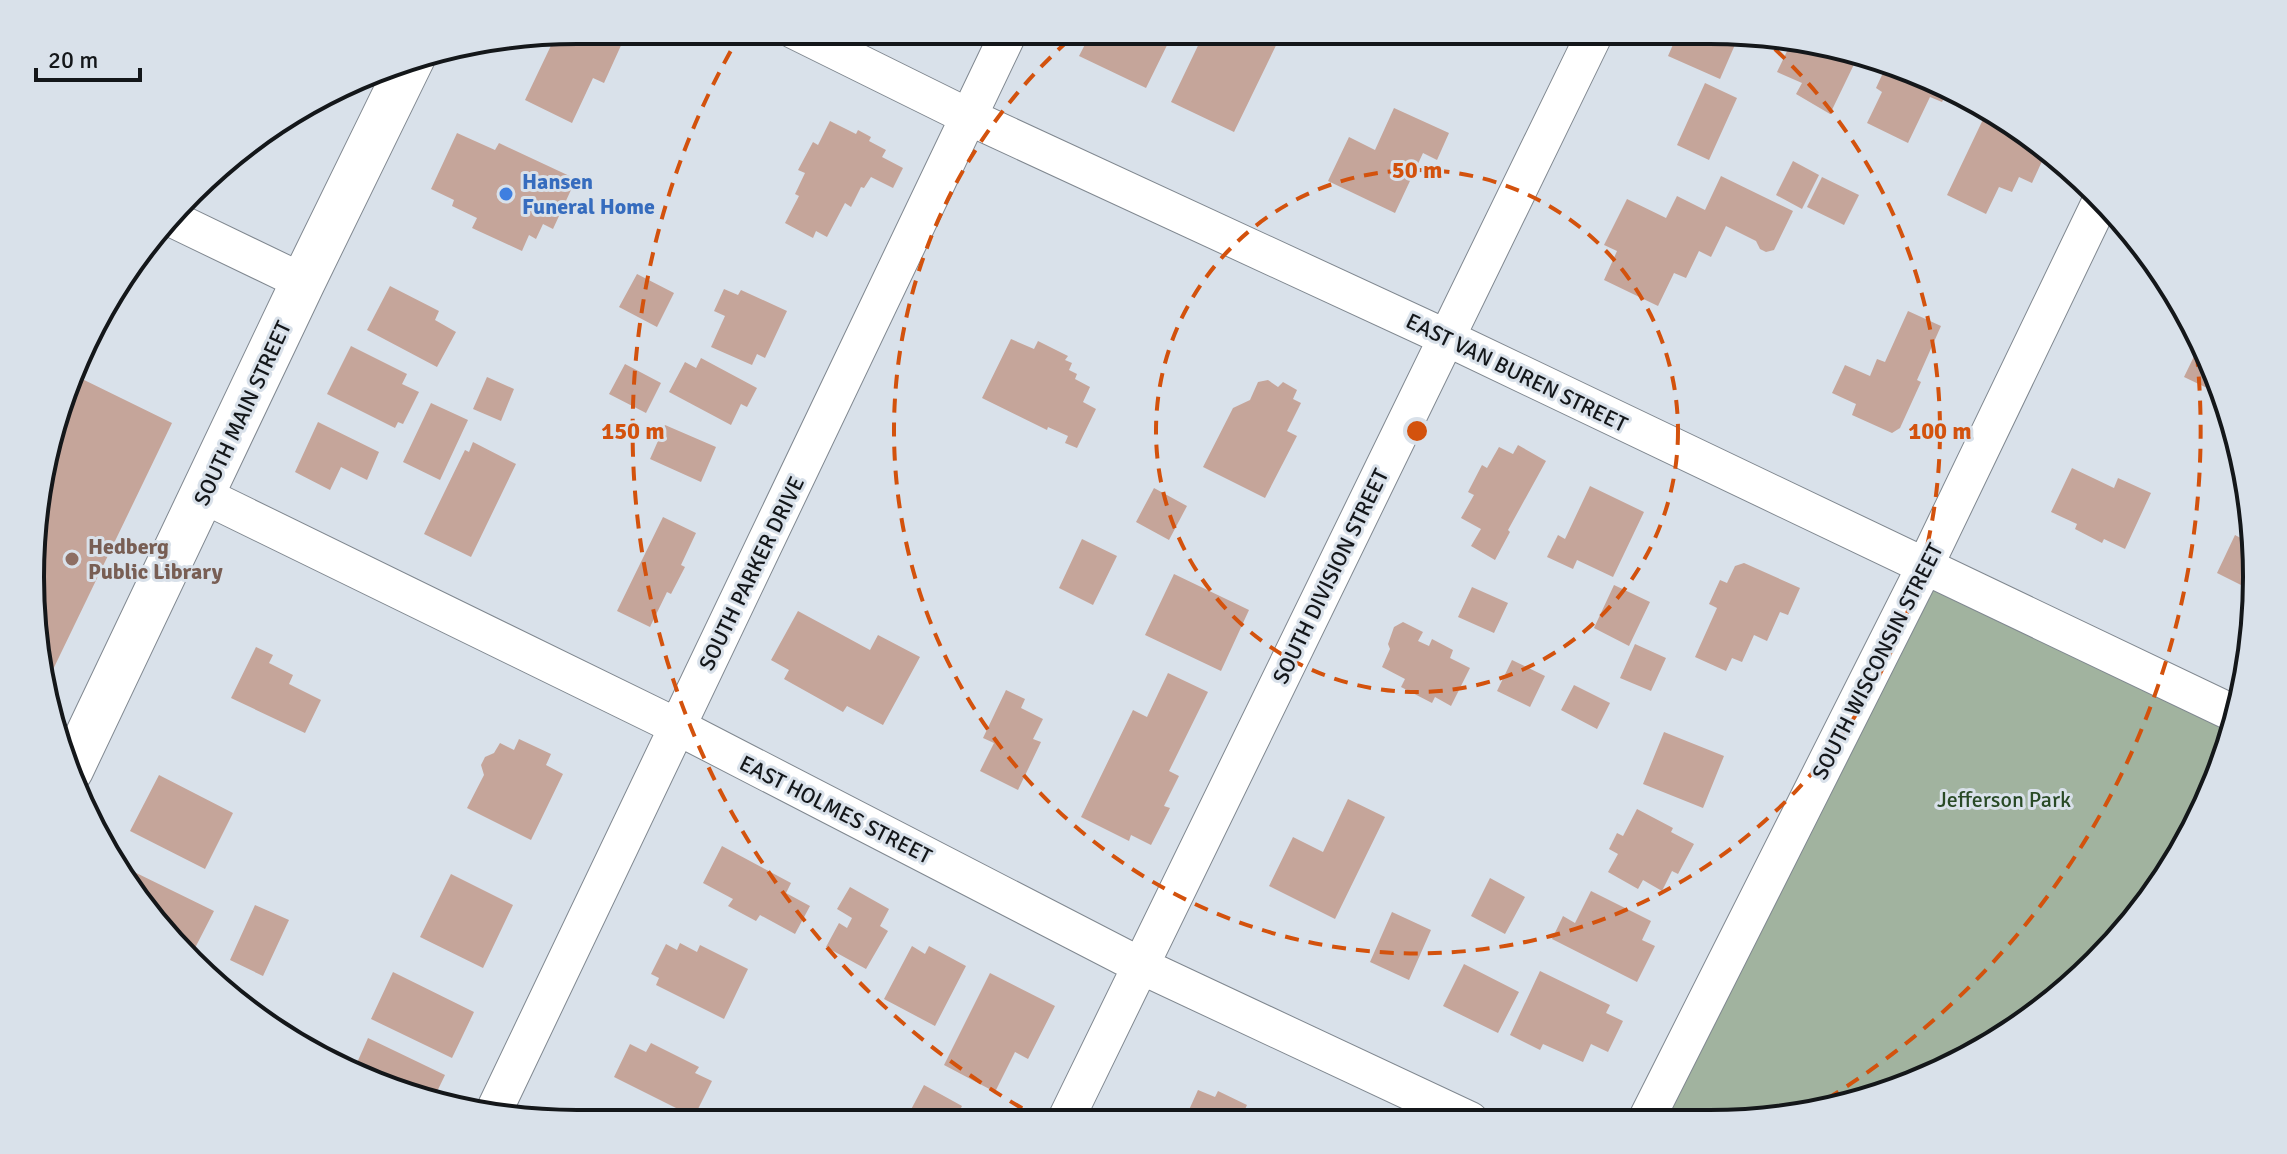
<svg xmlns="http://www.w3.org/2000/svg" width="2287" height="1154" font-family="Signika,sans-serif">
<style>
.green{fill:#a1b39f}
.building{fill:#c5a59a}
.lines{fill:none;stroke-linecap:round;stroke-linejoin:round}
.minor-casing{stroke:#808890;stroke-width:38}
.secondary-casing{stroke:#808890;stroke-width:46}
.minor{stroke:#fff;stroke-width:36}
.secondary{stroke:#fff;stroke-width:44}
.ring{fill:none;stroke:#d3520d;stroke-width:4;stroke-dasharray:14 10}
.shop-dot{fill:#3f7fe0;stroke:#d9e1ea;stroke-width:3}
.education-dot{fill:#8d6e63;stroke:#d9e1ea;stroke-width:3}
.labels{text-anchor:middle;stroke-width:6;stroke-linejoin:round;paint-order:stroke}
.shop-label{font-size:22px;font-weight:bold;fill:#366cbe;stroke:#d9e1ea;text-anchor:start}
.street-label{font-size:22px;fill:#14171a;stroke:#d9e1ea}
.education-label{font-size:22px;font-weight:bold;fill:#785e54;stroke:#d9e1ea;text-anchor:start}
.park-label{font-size:22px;fill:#294a26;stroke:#d9e1ea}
.rim{fill:none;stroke:#14171a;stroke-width:4}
.centre{fill:#d3520d;stroke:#d9e1ea;stroke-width:4}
.ring-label{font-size:24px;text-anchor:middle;font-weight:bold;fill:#d3520d;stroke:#d9e1ea;stroke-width:6;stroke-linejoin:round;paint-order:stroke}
</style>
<rect width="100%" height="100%" fill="#d9e1ea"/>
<path class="green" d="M1924,568L2238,718L2201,819L2122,937L2043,1011L1919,1083L1782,1119L1646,1120Z"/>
<path class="building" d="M577,30H622L618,39L623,41L604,83L593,78L572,123L525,100L557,33Z
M1092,31H1174L1146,88L1079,56Z
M1205,31H1283L1234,132L1171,102Z
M1679,31H1745L1766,35L1763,42L1741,31L1720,79L1668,56Z
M1785,38L1860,52L1830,114L1796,94L1802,83L1777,72L1789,47Z
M1888,62L1950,86L1942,102L1930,97L1908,143L1867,123L1882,92L1876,88Z
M1705,83L1737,98L1709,160L1677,145Z
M1394,108L1449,133L1437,160L1423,153L1395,213L1328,181L1349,137L1375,150Z
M1988,109L2043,143L2036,148L2037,153L2044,157L2032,183L2019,177L2012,192L1999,187L1986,214L1947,195Z
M830,121L856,134L858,130L871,137L869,141L886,150L882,157L903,168L893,188L871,177L864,188L861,187L851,207L845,203L827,237L816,231L813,238L785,223L799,196L795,194L805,173L798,170L813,142L818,145Z
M457,133L495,150L499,143L576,179L553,229L543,224L536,239L529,235L522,251L472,228L477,218L452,206L454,200L431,189Z
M1793,161L1819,175L1802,209L1776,195Z
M1721,176L1793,211L1774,250L1766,252L1760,249L1756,241L1726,226L1711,257L1699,251L1686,278L1674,273L1658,306L1604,280L1617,251L1604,245L1627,199L1666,218L1677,196L1705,210Z
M1822,177L1859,195L1844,225L1807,207Z
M637,274L674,293L657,327L619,307Z
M390,286L439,311L435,320L456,332L437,367L367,330Z
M724,289L738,295L741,290L787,311L765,358L757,354L752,365L711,347L725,316L714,311Z
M1908,311L1941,326L1917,380L1921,382L1900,428L1892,433L1852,415L1856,404L1832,393L1845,365L1870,376L1877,359L1885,362Z
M1011,339L1034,349L1038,341L1068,356L1065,360L1072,363L1069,370L1077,374L1075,379L1090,387L1083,402L1096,409L1077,448L1065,443L1068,436L1048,427L1047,430L982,398Z
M2201,342L2226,397L2184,377Z
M351,346L407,374L402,384L419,392L403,424L398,422L395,428L327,394Z
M701,358L757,388L747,407L741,404L731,425L669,392L685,362L696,368Z
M625,364L661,383L646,413L609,394Z
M76,376L172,423L46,684L35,648L41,470Z
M487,377L514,389L501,421L473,409Z
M1268,380L1278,387L1283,382L1297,390L1293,399L1301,403L1287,431L1297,436L1265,498L1203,467L1233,408L1250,400L1258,382Z
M431,403L468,420L440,480L403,462Z
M318,422L379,452L367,480L341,467L330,490L295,472Z
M665,425L716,447L701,482L650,459Z
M473,442L516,464L471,557L424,534L465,450L469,452Z
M1518,445L1546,461L1508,530L1510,532L1495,560L1471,546L1481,529L1461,518L1474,495L1468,492L1482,465L1487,468L1499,447L1513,454Z
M2072,468L2114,488L2118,478L2151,493L2125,549L2104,539L2102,543L2075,529L2077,524L2051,512Z
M1590,486L1644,512L1613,577L1577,560L1573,569L1547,557L1558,535L1565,539Z
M1154,488L1187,506L1169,540L1136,522Z
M663,517L696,533L681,565L685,567L671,594L667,592L650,627L617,611Z
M2235,535L2254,545L2255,592L2217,573Z
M1082,539L1117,556L1093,605L1059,588Z
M1744,563L1800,588L1788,615L1780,612L1767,641L1754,635L1742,662L1732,658L1726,671L1695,657L1717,608L1709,604L1720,580L1727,583L1735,566Z
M1174,574L1249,610L1221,671L1145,635Z
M1614,585L1650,602L1629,646L1594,628Z
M1472,587L1508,603L1494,633L1458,617Z
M798,611L870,650L878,635L920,657L883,725L847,706L843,712L784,679L789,670L771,660Z
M1403,622L1423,632L1418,641L1429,646L1432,639L1453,650L1450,658L1470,668L1451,706L1435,697L1432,703L1401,687L1405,679L1382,667L1390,649L1388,644L1394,627Z
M1635,644L1666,658L1651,691L1620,678Z
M256,647L273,655L269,663L293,675L289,684L321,700L305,733L231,698Z
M1512,660L1545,676L1530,707L1497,691Z
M1168,673L1208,692L1169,771L1179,776L1164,806L1170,808L1151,845L1131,835L1129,841L1081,817L1133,710L1147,717Z
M1574,685L1610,703L1597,729L1561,710Z
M1006,690L1025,699L1021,708L1043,719L1033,739L1041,742L1018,790L980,771L994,743L983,738Z
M1664,732L1724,756L1703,808L1643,784Z
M519,739L551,754L546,765L563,774L531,840L467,808L484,775L481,765L485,757L494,753L500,743L514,750Z
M159,775L233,813L205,869L130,831Z
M1348,799L1385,817L1335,919L1269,886L1293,837L1323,852Z
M1637,809L1673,828L1671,832L1694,844L1678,874L1672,871L1662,891L1643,880L1638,889L1608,872L1618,854L1609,849L1617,833L1623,836Z
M722,846L791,883L786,893L810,906L795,934L760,915L756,921L728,906L733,899L703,883Z
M124,867L214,911L195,948L170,936L123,870Z
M451,874L513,905L483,968L420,937Z
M1490,878L1525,897L1505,934L1471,916Z
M850,887L889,909L880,926L888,931L866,969L826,947L839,923L847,928L852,918L837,909Z
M1591,891L1651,921L1642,940L1655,946L1637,982L1552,939L1563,916L1575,923Z
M255,905L289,920L263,976L230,960Z
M1392,912L1431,930L1409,980L1370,962Z
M680,943L697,952L700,945L748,969L724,1019L656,985L659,978L651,974L666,944L677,950Z
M912,946L925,954L929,946L966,966L935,1026L884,999Z
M1464,964L1519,992L1498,1033L1443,1006Z
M1540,971L1610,1005L1606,1013L1623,1021L1608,1052L1591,1044L1583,1062L1543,1044L1540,1050L1510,1035Z
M393,972L474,1012L452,1058L371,1019Z
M990,973L1055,1006L1028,1059L1015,1052L995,1092L944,1065Z
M368,1038L445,1075L431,1104L352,1074Z
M651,1043L699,1067L695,1073L712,1081L694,1117L614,1077L630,1044L646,1052Z
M924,1085L962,1106L954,1122H911L906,1119Z
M1198,1090L1215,1097L1218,1091L1247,1105L1241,1118L1247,1121H1184Z"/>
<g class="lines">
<g class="minor-casing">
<path id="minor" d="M793,30L969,117L1447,338L2239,716
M166,216L303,282
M203,495L678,727L1139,965L1470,1120
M492,1115L1010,30
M1646,1120L1924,568L2102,198
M1065,1121L1596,31"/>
</g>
<g class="secondary-casing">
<path id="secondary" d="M71,770L303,282L413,57"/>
</g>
<use href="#minor" class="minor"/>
<use href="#secondary" class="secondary"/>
</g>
<g class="ring">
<circle cx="1417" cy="431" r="261"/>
<path d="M1757 33A523 523 0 1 1 1077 33"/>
<path d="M1043 1120A784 784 0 0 1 741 33M2194 329A784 784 0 0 1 1803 1113"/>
</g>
<circle class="shop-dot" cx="506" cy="194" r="8"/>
<circle class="education-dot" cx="72" cy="559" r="8"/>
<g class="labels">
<g class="shop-label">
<text x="522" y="189">Hansen<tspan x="522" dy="25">Funeral Home</tspan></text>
</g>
<g class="street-label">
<text transform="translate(1517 372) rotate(26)" y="8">EAST VAN BUREN STREET</text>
<text transform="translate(242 413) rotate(-65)" y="8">SOUTH MAIN STREET</text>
<text transform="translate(751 573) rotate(-64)" y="8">SOUTH PARKER DRIVE</text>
<text transform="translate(1330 576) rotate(-64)" y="8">SOUTH DIVISION STREET</text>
<text transform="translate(1877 661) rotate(-63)" y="8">SOUTH WISCONSIN STREET</text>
<text transform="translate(836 809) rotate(27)" y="8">EAST HOLMES STREET</text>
</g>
<g class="education-label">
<text x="88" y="554">Hedberg<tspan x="88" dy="25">Public Library</tspan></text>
</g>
<g class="park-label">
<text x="2004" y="807">Jefferson Park</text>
</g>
</g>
<path d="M0 0H2287V1154H0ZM577 44H1710A533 533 0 0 1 2243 577V577A533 533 0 0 1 1710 1110H577A533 533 0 0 1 44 577V577A533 533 0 0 1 577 44Z" fill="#d9e1ea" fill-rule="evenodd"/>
<path class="rim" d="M577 44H1710A533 533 0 0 1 2243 577V577A533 533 0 0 1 1710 1110H577A533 533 0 0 1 44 577V577A533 533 0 0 1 577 44Z"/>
<circle cx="1417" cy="431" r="12" class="centre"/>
<g class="ring-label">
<text x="1417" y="178">50 m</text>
<text x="1940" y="439">100 m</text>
<text x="633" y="439">150 m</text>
</g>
<path d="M36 68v12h104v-12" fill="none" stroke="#14171a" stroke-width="4"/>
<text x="48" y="68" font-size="24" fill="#14171a" stroke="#d9e1ea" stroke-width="6" paint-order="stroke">20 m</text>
</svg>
